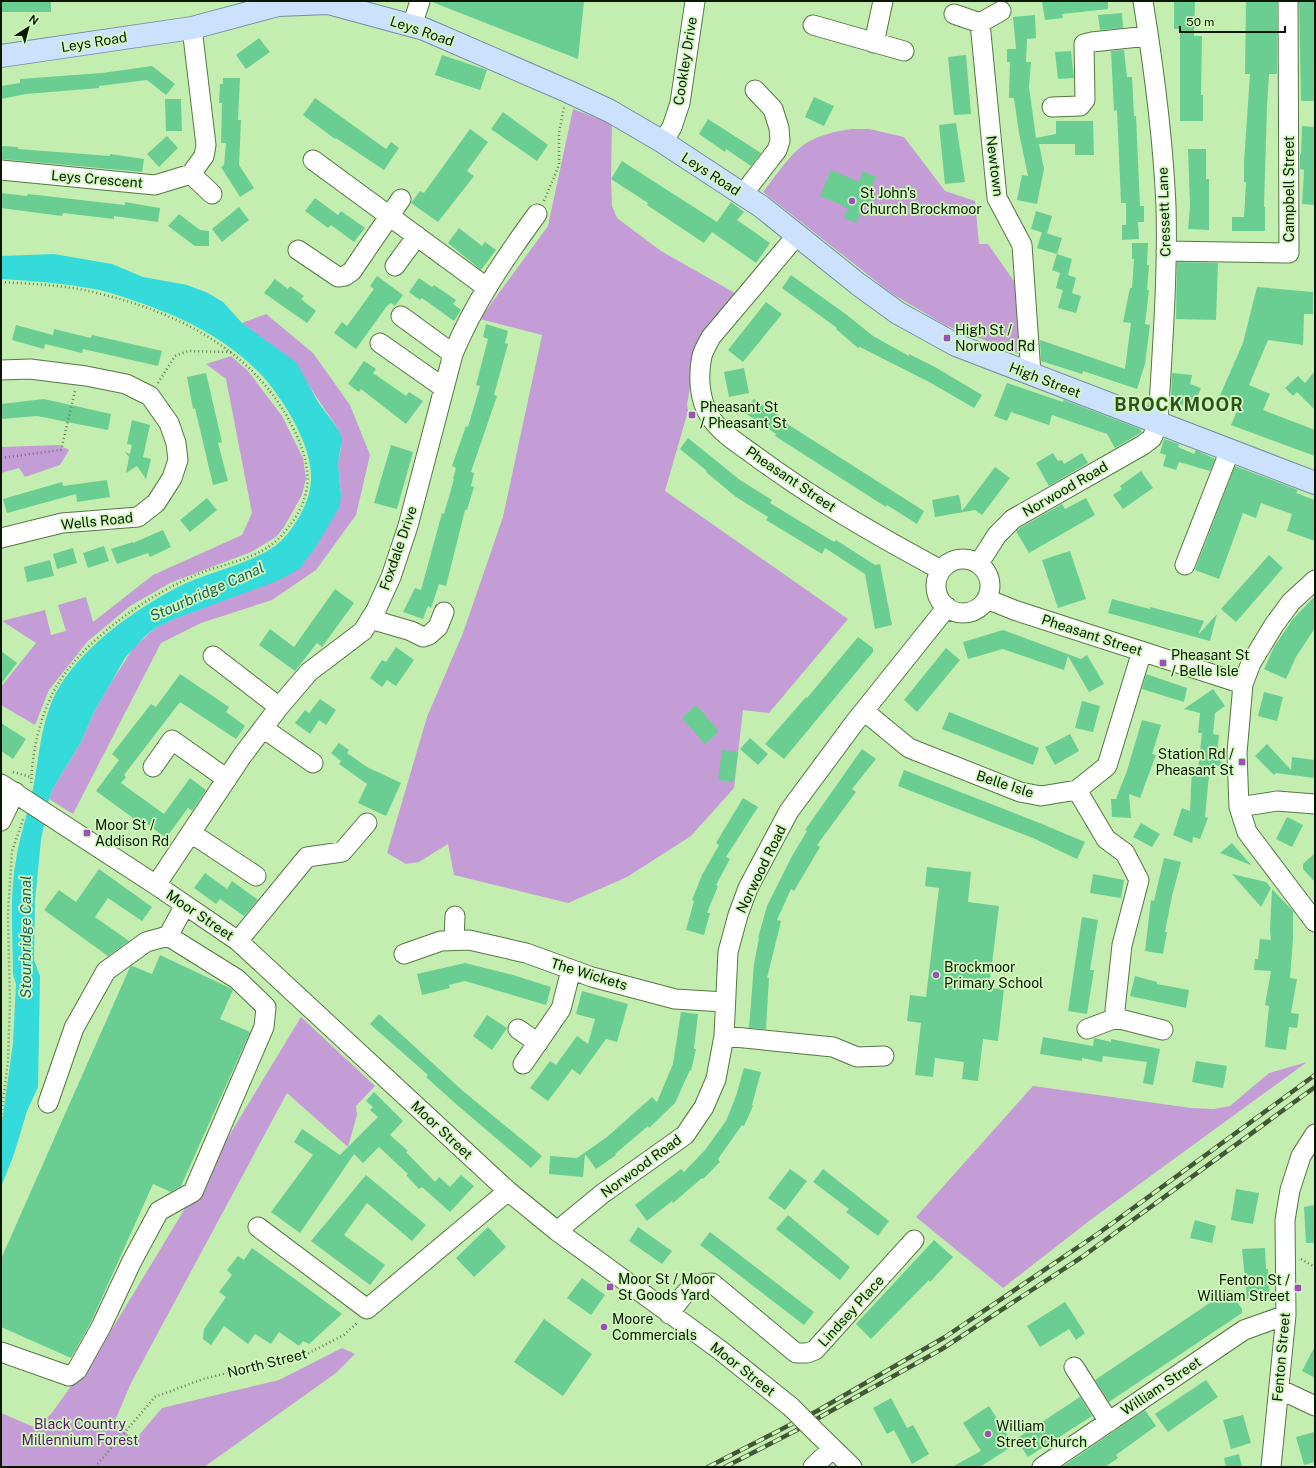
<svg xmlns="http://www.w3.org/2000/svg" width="1316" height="1468" font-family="'Public Sans',sans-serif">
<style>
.green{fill:#c59dd6}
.water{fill:#35dadb}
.building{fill:#6ace92}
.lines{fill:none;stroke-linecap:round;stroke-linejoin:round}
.minor-casing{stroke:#547841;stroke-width:21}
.major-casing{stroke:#728ea4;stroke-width:24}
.path{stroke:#668158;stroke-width:2.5;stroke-dasharray:1 3;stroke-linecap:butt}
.minor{stroke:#fff;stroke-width:19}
.major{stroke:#cce1fd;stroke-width:22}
.rail-casing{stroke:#415837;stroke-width:4.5}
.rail{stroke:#d1fabd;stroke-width:3;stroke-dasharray:9;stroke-linecap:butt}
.minor-bridge-casing{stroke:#547841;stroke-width:21;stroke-linecap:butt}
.minor-bridge{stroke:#fff;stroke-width:19}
.poi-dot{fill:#9e4dbd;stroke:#d1fabd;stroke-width:1.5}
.labels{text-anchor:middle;stroke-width:3.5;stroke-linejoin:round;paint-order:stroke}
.street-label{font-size:14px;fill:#0a1803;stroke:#d1fabd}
.poi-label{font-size:14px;fill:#0a1803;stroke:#d1fabd;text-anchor:start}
.park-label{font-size:14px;fill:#5a1173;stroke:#d1fabd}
.water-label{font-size:15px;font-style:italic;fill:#1e5e5e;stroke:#d1fabd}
.district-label{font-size:18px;font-weight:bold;letter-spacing:1px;fill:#2e5019;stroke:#d1fabd}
</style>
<rect width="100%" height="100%" fill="#c4edb0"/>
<path class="green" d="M573,109L612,124L611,179L612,206L617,218L661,251L742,297L696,357L687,404L688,411L665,491L848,619L769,713L743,710L734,788L691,836L627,877L568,903L454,875L448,844L419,862L406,864L387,853L427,717L463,633L503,517L542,335L480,319L548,226Z
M852,129H869L904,137L945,191L975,201L979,244H988L1016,284L1023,355L945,325L891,293L763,192C775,177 793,149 810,141C823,134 837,131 852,129Z
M266,314L313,353L350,405L370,455L356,515L316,570L272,600L201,623L161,643L73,814L49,799L52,790L81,742L94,712L110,684L134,647L154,629L172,620L287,576L341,496L338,464L341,447L338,429L307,383L254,332L242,323Z
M231,356L248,371L282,416L303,458L306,478L302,495L284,527L276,537L251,552L170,583L130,606L87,642L49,690L35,725L1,705V687L36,643L2,621L45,610L51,635L66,631L58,605L86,597L93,622L153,575L242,535L252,513L226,379L206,364Z
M59,445L69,450L60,465L25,477L19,468L1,473V447Z
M301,1017L375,1086L356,1106L357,1115L348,1147L287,1093L131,1383L114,1423L135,1440L162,1408L279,1380L342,1348L355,1354L336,1373L204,1467H1V1413L36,1428L51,1414L109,1334Z
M1307,1062L1093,1218L1003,1288L916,1217L1033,1086L1191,1108L1214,1109L1230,1106L1269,1073Z"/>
<path class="water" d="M54,254L112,264L143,277L187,285L208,293L223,302L242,323L296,362L318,402L338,429L342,439L338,464L341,496L339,508L315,548L300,568L287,576L274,582L172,620L154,629L144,637L125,658L94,712L81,742L52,790L49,799L41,840L35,901L34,960L40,976L38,1087L27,1111L14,1154L1,1187V1129L13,1043L16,984L13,974C13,937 9,897 16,860C20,834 29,810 34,784C40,750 42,714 61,684C88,643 133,611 176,588C207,572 242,567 272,548C283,541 292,529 299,517C306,505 311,492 311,478C312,446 286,404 266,380C233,343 191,321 144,304C128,299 111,292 94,289C63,283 32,281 1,279V256Z"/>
<path class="building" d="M1,1H51V12H1Z
M432,1H584L578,59L432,2Z
M1042,1H1108V9L1062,14L1063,18L1045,20Z
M1174,1H1195L1194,36H1202L1201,95H1203V121H1180V29H1174Z
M1246,1H1277V74H1269L1267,106L1264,207H1265V231H1232V217H1244L1246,182H1244V162L1250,74H1245Z
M1299,1H1315V101H1301Z
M1122,13L1123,28L1100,30L1098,15Z
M1035,15L1036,38L1027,39L1026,62H1031L1029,87L1036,138L1056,134V121H1093L1094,155H1075V144H1039L1044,169L1037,204L1017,200L1022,175L1028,176L1019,133L1014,98H1009L1010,62H1007V49H1016L1013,17Z
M259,38L270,52L246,69L236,55Z
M1124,50L1127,77H1132L1134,116H1136L1140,206H1144V222H1138L1139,239L1122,240V225H1126V203H1121L1117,110L1114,111L1111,51Z
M1071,51L1074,78L1058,79L1055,52Z
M442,55L487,70L480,90L435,75Z
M966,55L971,114L954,115L948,57Z
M152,66L175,84L166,95L147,80L99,86V88L26,94L1,99V86L20,83V79L102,73Z
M223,78H240L238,120H241L239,165L254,188L240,197L221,167L224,165L226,143H221L222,103H219L220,84H223Z
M814,97L834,106L824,126L805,117Z
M315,98L386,149L391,142L399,148L384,170L336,138L335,139L303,115Z
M165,99H181L182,131H166Z
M503,112L548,145L537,161L491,129Z
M708,119L761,153L751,166L726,149L725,152L699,134Z
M956,123L965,182L945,184L939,125Z
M1302,126L1315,127V205L1302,204L1304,170L1300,169V154H1301Z
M470,129L488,142L467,171L474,176L438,222L411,203L420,191L424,193Z
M167,136L178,148L159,167L147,154Z
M1,146L18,147V149L110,156V154L144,159L142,172L1,159Z
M1188,149H1206V179H1209V230L1188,229L1190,206Z
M622,161L717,222L731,202L744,212L737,220L770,243L756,263L712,232L704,243L647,205L648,203L611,179Z
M831,170L859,182L863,171L876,177L870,192L875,194L869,208L864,206L856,223L844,218L848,208L820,196Z
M1,193L27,196L28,194L125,205V202L160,208L158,222L114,216V219L63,213L62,216L1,208Z
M315,198L338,215L341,211L365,228L354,242L331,225L328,228L305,211Z
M239,207L249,220L222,242L212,229Z
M1036,211L1052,216L1047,234L1031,229Z
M179,214L200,230L209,231V246H195L168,226Z
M459,228L482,246L485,242L496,250L481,270L448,243Z
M1042,232L1062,238L1057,254L1037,248Z
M1132,243H1148L1147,265H1149L1147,290H1149L1145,324L1150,325L1145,364L1137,389L1083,371L1082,374L1041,361L1040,340L1125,369L1131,323L1123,322L1130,288H1132L1134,259H1132Z
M1057,254L1072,259L1068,275L1076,278L1072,293L1056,288L1060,273L1052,270Z
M1177,262L1218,263L1216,320L1176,319Z
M791,275L847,315L873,336L909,356V354L935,367L982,395L974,408L931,383L860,347L858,348L836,329L837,328L782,288Z
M377,276L403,295L395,306L391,303L387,306L356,349L334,333L342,322L347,326L374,289L370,286Z
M419,278L432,287L434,285L456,300L453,304L461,310L454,321L422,298L420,300L409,292Z
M275,279L288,289L290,286L304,296L301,299L316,311L307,323L264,293Z
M1257,287L1313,292V314H1304L1303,345L1268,340L1249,385L1270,394L1263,410L1315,430V456L1231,425L1238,409L1218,400L1243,343Z
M1063,290L1081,296L1076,313L1058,308Z
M766,302L782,314L743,362L728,350Z
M486,324L508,331L505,343L508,344L494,395L497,396L471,472L474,473L471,486L474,487L467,510H465L446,586L439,584L431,608L428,606L423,619L403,612L415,588L421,590L442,513L444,514L454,479H453L456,468L452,466L466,426L468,427L480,386L476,385L488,339L483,337Z
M16,325L53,335L54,329L91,338L92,335L162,351L158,366L83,349L82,353L45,344L44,349L12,340Z
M364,361L376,369L373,373L406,396L409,392L423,401L406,424L361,389L359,392L348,384Z
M744,368L749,393L729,397L724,372Z
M1315,371V410L1297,392L1293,396L1285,388L1298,376L1305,383Z
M206,373L222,442L218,443L228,481L213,485L195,408L193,409L187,377Z
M1172,373L1192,375L1190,384L1201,388L1192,409L1171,401Z
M1007,383L1063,402L1064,400L1140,429L1142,432L1115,448L1107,434L1052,415L1049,425L1011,412L1007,421L994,416Z
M44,399L111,414L108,430L37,416L1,419V404Z
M754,399L779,416L778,418L924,511L917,524L887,505L886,507L775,436L776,434L745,413Z
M132,420L150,425L143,457L151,459L146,479L137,466L126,473L129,457L125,452L130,454L132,445L127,444Z
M688,438L740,480L772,500L770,503L834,542L836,540L875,565L880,564L892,625L875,629L865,574L825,548L822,554L766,520L768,517L736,497L706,472L707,471L680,449Z
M1164,439L1179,444L1178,447L1194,454L1196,450L1215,459L1210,471L1179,462L1176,470L1163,466L1166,455L1160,453Z
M391,445L413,452L397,509L374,503Z
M1053,453L1058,461L1062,460L1064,464L1082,453L1088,463L1049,486L1036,463Z
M1235,466L1298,490L1296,493L1315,500V541L1287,531L1292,514L1261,503L1256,518L1243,513L1219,579L1195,570Z
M995,467L1010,478L982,515L975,510L935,517L932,500L959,495L962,511Z
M1141,471L1153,488L1123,509L1113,495L1122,489L1120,486Z
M107,480L110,497L77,502L76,494L7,513L3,499L62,482L63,486Z
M207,498L217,510L190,532L180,520Z
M1086,498L1095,515L1029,553L1016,531L1020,528L1062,504L1065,509Z
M163,530L171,547L150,557L148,553L117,564L111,549L133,542V543Z
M104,546L109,561L88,568L83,553Z
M73,548L77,563L57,569L53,554Z
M1070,551L1086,599L1058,608L1042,560Z
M1269,555L1283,568L1236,622L1221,609Z
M50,560L54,576L27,582L24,567Z
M335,589L354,603L322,647L317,643L295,671L259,645L270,629L294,647Z
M1315,596V628L1296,657L1286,679L1264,669L1274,647L1293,619Z
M1112,599L1150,609V607L1204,621L1198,635L1217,614L1210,641L1108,613Z
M1003,630L1081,659L1087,655L1104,684L1089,692L1068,656L1064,670L1003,649L968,659L963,642Z
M858,637L873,648V652L784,759L765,744L806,697L807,698Z
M396,647L414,660L396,686L387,680L382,687L370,678L382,660L386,662Z
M946,648L960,660L917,712L904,700Z
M1,651L17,663L1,684Z
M180,674L229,707L226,712L245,726L236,739L180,702L124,775L126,777L121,783L164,814L190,778L206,790L192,811L188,808L166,838L146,823L144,826L96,791L119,760L112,754L151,704L156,707Z
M1146,674L1187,688L1184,702L1142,689Z
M1213,689L1225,706L1215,713L1213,734L1219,735L1217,755H1222L1221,766L1210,765L1205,817L1208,818L1200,839L1193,837L1192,843L1173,835L1182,808L1190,811L1192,768L1198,769L1202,733H1198L1200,713L1184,709Z
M1264,692L1283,697L1277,721L1258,716Z
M320,699L336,710L326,725L319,720L310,734L295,723L305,710L309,713Z
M1082,701L1100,706L1093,732L1075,728Z
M696,705L717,729V733L705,744L682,718Z
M949,712L1039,748L1033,765L942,729Z
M1142,720L1161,725L1152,754L1156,755L1140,798L1129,794L1131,818L1112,817L1111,799H1116L1127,771Z
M1,723L26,739L13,759L1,751Z
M1070,734L1079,751L1055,765L1045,747Z
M750,738L768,754L758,765L740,749Z
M339,743L349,750L347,753L367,767L401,783L386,816L358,803L367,784L339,764L341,761L331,753Z
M1267,744L1291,770L1292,757L1315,760V778L1276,773L1274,775L1255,756Z
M862,749L876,759L852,789L856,792L817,845L820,847L794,891L791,889L777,920L781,921L767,978H769L766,1029L749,1028L754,964L759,938H758L767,906L792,856L807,831L805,830Z
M722,750L738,752L734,782L718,780Z
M904,770L1042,824L1085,842L1077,859L1033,838L898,786Z
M743,798L758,807L726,857L730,859L716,885L718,886L707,913H710L704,935L686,930L694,901L692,900L702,875L719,845L716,843Z
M1287,817L1303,825L1292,847L1276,839Z
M1141,823L1160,834L1152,847L1133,837Z
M1232,843L1251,865L1220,853Z
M1315,853V882L1303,869V864Z
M1164,858L1181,862L1172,896L1165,932H1167L1163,954L1145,951L1151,900L1154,901Z
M927,867L971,872L968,902L999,906L989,988L1004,989L998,1041L983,1039L978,1081L962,1079L964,1062L935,1058L933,1077L915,1075L921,1023L907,1021L910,995L926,997L939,888L925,886Z
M99,869L152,907L142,921L108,898L95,917L129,941L108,956L44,910L59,890L76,902Z
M205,873L227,889L232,881L258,900L244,916L220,899L216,904L194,888Z
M1093,874L1124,880L1121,898L1090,893Z
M1232,874L1266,882L1271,888L1261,907Z
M1272,889L1293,911V939L1290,978L1297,979L1291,1013L1299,1014L1297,1028L1289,1027L1286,1050L1265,1047L1269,1006L1265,1005L1271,971L1254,970L1255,959H1258L1260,939L1271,940L1270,930Z
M1082,917L1098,920L1090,970H1094L1087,1014L1068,1011Z
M160,955L230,988L233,990L220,1019L250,1032L181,1186L171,1192L153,1184L91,1322L71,1358L1,1327V1259L130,967L132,966L152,974Z
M465,963L513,975L551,987L546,1005L465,981L449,985L450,988L422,995L417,974Z
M1135,976L1157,982V984L1189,990L1186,1008L1130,996Z
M582,991L628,1004L617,1042L606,1039L580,1075L572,1069L548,1101L530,1088L550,1061L556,1065L577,1036L588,1044L595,1019L576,1014Z
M681,1012L698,1014L694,1049H696L691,1071L690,1070L675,1103L649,1128L648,1126L615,1154L616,1155L596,1169L585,1154L583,1177L549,1174L550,1156L577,1158L607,1137L652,1097L657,1102L673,1064Z
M379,1014L463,1091L542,1156L531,1168L456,1104L426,1077L428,1075L370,1024Z
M487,1015L507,1028L492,1050L473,1036Z
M1043,1037L1093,1046L1094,1038L1111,1042V1039L1160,1049L1153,1085L1143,1083L1147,1062L1103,1056L1102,1062L1082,1058V1061L1040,1054Z
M1196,1061L1227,1066L1223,1088L1192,1082Z
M744,1068L761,1072L752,1105L753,1106L744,1126L742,1125L718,1159L720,1162L703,1179L702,1178L673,1203L672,1201L647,1221L635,1205L681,1169L684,1172L705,1150L726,1121L736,1096Z
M374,1092L403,1121L390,1135L408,1151L406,1152L435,1182L439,1177L450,1187L461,1175L474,1186L450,1212L422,1187L419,1189L406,1175L408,1174L379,1147L363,1163L354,1154L300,1233L271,1212L313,1155L294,1142L302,1129L340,1155L378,1117L370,1110L373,1107L366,1101Z
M790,1169L807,1181L785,1210L768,1198Z
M823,1169L889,1221L878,1236L846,1212L849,1209L813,1182Z
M366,1175L426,1225L412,1241L367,1203L344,1235L385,1265L370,1285L311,1241Z
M1236,1189L1259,1193L1253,1224L1231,1220Z
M1315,1205V1243H1306L1304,1207Z
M788,1215L850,1267L840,1280L776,1229Z
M1195,1220L1216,1226L1212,1243L1190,1238Z
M488,1227L506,1247L474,1277L456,1258Z
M638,1227L672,1251L662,1264L629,1241Z
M710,1232L814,1312L804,1325L700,1245Z
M934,1240L953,1257L930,1282L929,1280L871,1339L856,1324Z
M252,1248L299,1282L342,1314L309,1344L303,1341L299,1346L279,1332L271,1344L255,1334L248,1344L224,1326L211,1345L203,1339L204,1329L226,1297L219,1292L232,1275L227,1270L238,1256L244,1260Z
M1265,1248L1266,1269H1268L1270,1297L1247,1299L1242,1249Z
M582,1278L605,1295L591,1315L567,1298Z
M1229,1290L1242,1309V1313L1109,1402L1095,1380Z
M1065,1302L1085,1333L1076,1340L1069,1329L1040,1347L1027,1326Z
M544,1319L592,1354L563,1396L514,1362Z
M1315,1346V1378L1302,1371Z
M1206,1380L1218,1397L1168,1432L1155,1414Z
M1080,1397L1092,1416L1028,1457L1016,1439Z
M891,1398L907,1428L913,1425L929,1454L912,1464L894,1430L887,1434L873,1408Z
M989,1406L1014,1445L980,1467H952L981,1451L963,1423Z
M1145,1410L1156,1426L1116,1455L1118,1458L1105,1467H1062Z
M1243,1415L1251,1443L1231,1449L1223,1420Z
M1315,1432V1462L1304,1465L1296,1437Z
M1239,1454L1242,1467H1226L1224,1458Z"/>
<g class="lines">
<g class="minor-casing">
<path id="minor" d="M954,14L980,23L1001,11
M980,23L997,198L1022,245L1031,374
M813,25L904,51
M412,26L420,1
M874,43L883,1
M1052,107L1080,106L1085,100L1084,44L1092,42L1148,36
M663,142L672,127L680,103L695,1
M313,160L486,287
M1,170L155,185L191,174L204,156L206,145L192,28
M191,174L212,194
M743,194L777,150L780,141L779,128L773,109L755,90
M797,235L711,337C708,343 704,349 702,356C698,374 699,399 709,415C719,432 739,444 754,455C813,499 876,535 941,570
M298,250L338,277L345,276L352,271L401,199
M1166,251L1289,253L1288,1
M395,266L417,236
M401,316L453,354
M380,343L444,388
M1,370L30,369L86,376L126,384L150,396L169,423L176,443L178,460L172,478L156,503L138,517L62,523L1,538
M936 586a27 27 0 1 1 54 0a27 27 0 1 1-54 0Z
M979,563L997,535L1013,519L1143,445L1152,438L1158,424C1162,351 1168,278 1166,206C1163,137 1154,69 1143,1
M1185,565L1230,450
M1315,580L1291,602L1274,625L1251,663L1243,684L1237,753L1239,807L1247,832L1315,922
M987,599L1014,610L1243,684
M370,619L411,631L423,637L429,635L438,627L444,612
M213,656L279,707
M864,711L909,748L1020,792L1041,796L1077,790L1107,766L1142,651
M263,728L313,763
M153,767L172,740L227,779
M1,784L156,885L238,941L508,1191L557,1231L720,1350L791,1407
M1077,790L1106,839L1125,853L1139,880L1122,945L1115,1010L1116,1018
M1239,807L1277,801L1315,804
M1,821L15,792
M191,833L256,876
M156,885L242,756L279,707L309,672L363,631L376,610L391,577L408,526L453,354C474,303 505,258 537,214
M454,940L455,916
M238,941L307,857L342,852L367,823
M404,954L441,941L469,940L526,953L592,977L675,999L725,1002
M518,1029L538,1043
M1087,1029L1116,1018L1163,1030
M724,1036L833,1047L857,1057L884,1056
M523,1064L561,1009L571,970
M48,1103L74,1028L106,971L146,942L168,936
M258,1227L367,1309L508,1191
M557,1231L602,1194L685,1135L704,1107L716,1079L724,1036L728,952L738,915L748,888L789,811L855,722L947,607
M669,1314C684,1296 687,1283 712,1283L796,1353H807L815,1350L914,1240
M1,1352L69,1376L77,1370L101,1327L132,1261L159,1211L193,1192L264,1027L266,1007L237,979L168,936L185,905
M1074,1367L1109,1422
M1279,1389L1315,1406
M818,1434L852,1467
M813,1467L832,1449
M1042,1467L1244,1330L1286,1315
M1271,1467L1286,1315L1285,1220L1290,1190L1301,1156L1315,1134"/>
</g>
<g class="major-casing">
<path id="major" d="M1,56L192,28L278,5L328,3L424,29L567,91L610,111L663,142L762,207L858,284L898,313L956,345L1315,483"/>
</g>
<path class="path" d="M544,201L559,165V133L564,107
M1,282C33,284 66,285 97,293C181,313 259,353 296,434C314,474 312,501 282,535C262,558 230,562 203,572C152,592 80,641 54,691C39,719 32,753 31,785
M158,383L175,356L188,351L231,352
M1,458L61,450L75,391
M13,772L31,777
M1,1118L8,1061L10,1002L8,915L10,881L12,851L24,817
M1301,1259L1315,1267
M95,1467L155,1397L203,1379L256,1366L301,1357L344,1335L358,1322"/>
<use href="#minor" class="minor"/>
<use href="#major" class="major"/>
<g class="rail-casing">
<path id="rail" d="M708,1467L817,1411L945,1337L1099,1233L1315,1075
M725,1467L795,1431L942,1349L1082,1257L1315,1087"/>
</g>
<use href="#rail" class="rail"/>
<g class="minor-bridge-casing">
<path id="minor-bridge" d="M791,1407L818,1434"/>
</g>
<use href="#minor-bridge" class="minor-bridge"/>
</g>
<g class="poi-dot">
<circle cx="852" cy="201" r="4"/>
<rect x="943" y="334" width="8" height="8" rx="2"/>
<rect x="688" y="411" width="8" height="8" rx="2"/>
<rect x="1159" y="659" width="8" height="8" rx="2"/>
<rect x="1238" y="758" width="8" height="8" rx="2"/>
<rect x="83" y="829" width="8" height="8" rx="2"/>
<circle cx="936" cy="975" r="4"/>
<rect x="606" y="1283" width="8" height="8" rx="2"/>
<rect x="1294" y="1284" width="8" height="8" rx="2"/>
<circle cx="604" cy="1327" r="4"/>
<circle cx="988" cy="1434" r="4"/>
</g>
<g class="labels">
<g class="street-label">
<text transform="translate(422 31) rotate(19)" y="5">Leys Road</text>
<text transform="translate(94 42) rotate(-9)" y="5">Leys Road</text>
<text transform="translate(685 61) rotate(-81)" y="5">Cookley Drive</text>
<text transform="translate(995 166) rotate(83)" y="5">Newtown</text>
<text transform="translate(711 174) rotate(33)" y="5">Leys Road</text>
<text transform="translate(97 179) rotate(5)" y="5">Leys Crescent</text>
<text transform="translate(1289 189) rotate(-90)" y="5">Campbell Street</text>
<text transform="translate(1164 212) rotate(-92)" y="5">Cressett Lane</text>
<text transform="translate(1045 380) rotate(21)" y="5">High Street</text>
<text transform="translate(791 479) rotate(34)" y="5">Pheasant Street</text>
<text transform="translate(1065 489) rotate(-30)" y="5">Norwood Road</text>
<text transform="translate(97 521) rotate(-6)" y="5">Wells Road</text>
<text transform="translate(398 548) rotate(-71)" y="5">Foxdale Drive</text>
<text transform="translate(1092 635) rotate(18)" y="5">Pheasant Street</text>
<text transform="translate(1005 784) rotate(18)" y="5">Belle Isle</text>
<text transform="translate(761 869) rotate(-64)" y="5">Norwood Road</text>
<text transform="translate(200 915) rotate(34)" y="5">Moor Street</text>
<text transform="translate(589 974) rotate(17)" y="5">The Wickets</text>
<text transform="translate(442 1130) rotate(43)" y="5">Moor Street</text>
<text transform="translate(641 1166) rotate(-36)" y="5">Norwood Road</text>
<text transform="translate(851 1311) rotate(-48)" y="5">Lindsey Place</text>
<text transform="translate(1281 1357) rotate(-85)" y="5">Fenton Street</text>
<text transform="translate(267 1363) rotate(-14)" y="5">North Street</text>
<text transform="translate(743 1369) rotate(38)" y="5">Moor Street</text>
<text transform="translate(1161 1386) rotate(-34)" y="5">William Street</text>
</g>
<g class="poi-label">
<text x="860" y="198">St John's<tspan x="860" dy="16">Church Brockmoor</tspan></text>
<text x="955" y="335">High St /<tspan x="955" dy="16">Norwood Rd</tspan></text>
<text x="700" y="412">Pheasant St<tspan x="700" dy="16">/ Pheasant St</tspan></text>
<text x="1171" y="660">Pheasant St<tspan x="1171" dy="16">/ Belle Isle</tspan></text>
<text x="1234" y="759" text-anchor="end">Station Rd /<tspan x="1234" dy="16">Pheasant St</tspan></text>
<text x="95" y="830">Moor St /<tspan x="95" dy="16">Addison Rd</tspan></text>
<text x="944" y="972">Brockmoor<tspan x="944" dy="16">Primary School</tspan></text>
<text x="618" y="1284">Moor St / Moor<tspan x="618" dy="16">St Goods Yard</tspan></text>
<text x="1290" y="1285" text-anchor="end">Fenton St /<tspan x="1290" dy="16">William Street</tspan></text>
<text x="612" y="1324">Moore<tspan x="612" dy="16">Commercials</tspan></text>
<text x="996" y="1431">William<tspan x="996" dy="16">Street Church</tspan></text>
</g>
<g class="park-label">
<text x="80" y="1429">Black Country<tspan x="80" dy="16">Millennium Forest</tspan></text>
</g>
<g class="water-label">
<text transform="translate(207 592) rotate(-24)" y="5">Stourbridge Canal</text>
<text transform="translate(26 937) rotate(-90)" y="5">Stourbridge Canal</text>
</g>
<g class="district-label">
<text x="1179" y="411">BROCKMOOR</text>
</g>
</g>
<rect width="1316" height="1468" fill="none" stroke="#0a1803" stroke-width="4"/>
<g transform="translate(28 28) rotate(36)" stroke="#d1fabd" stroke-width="3" paint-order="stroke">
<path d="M0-3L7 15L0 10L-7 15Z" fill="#0a1803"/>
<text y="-6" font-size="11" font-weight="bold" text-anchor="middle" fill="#0a1803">N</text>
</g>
<path d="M1180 26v6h105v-6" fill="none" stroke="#0a1803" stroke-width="2"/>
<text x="1186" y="26" font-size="12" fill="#0a1803" stroke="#d1fabd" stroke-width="3" paint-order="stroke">50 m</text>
</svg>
